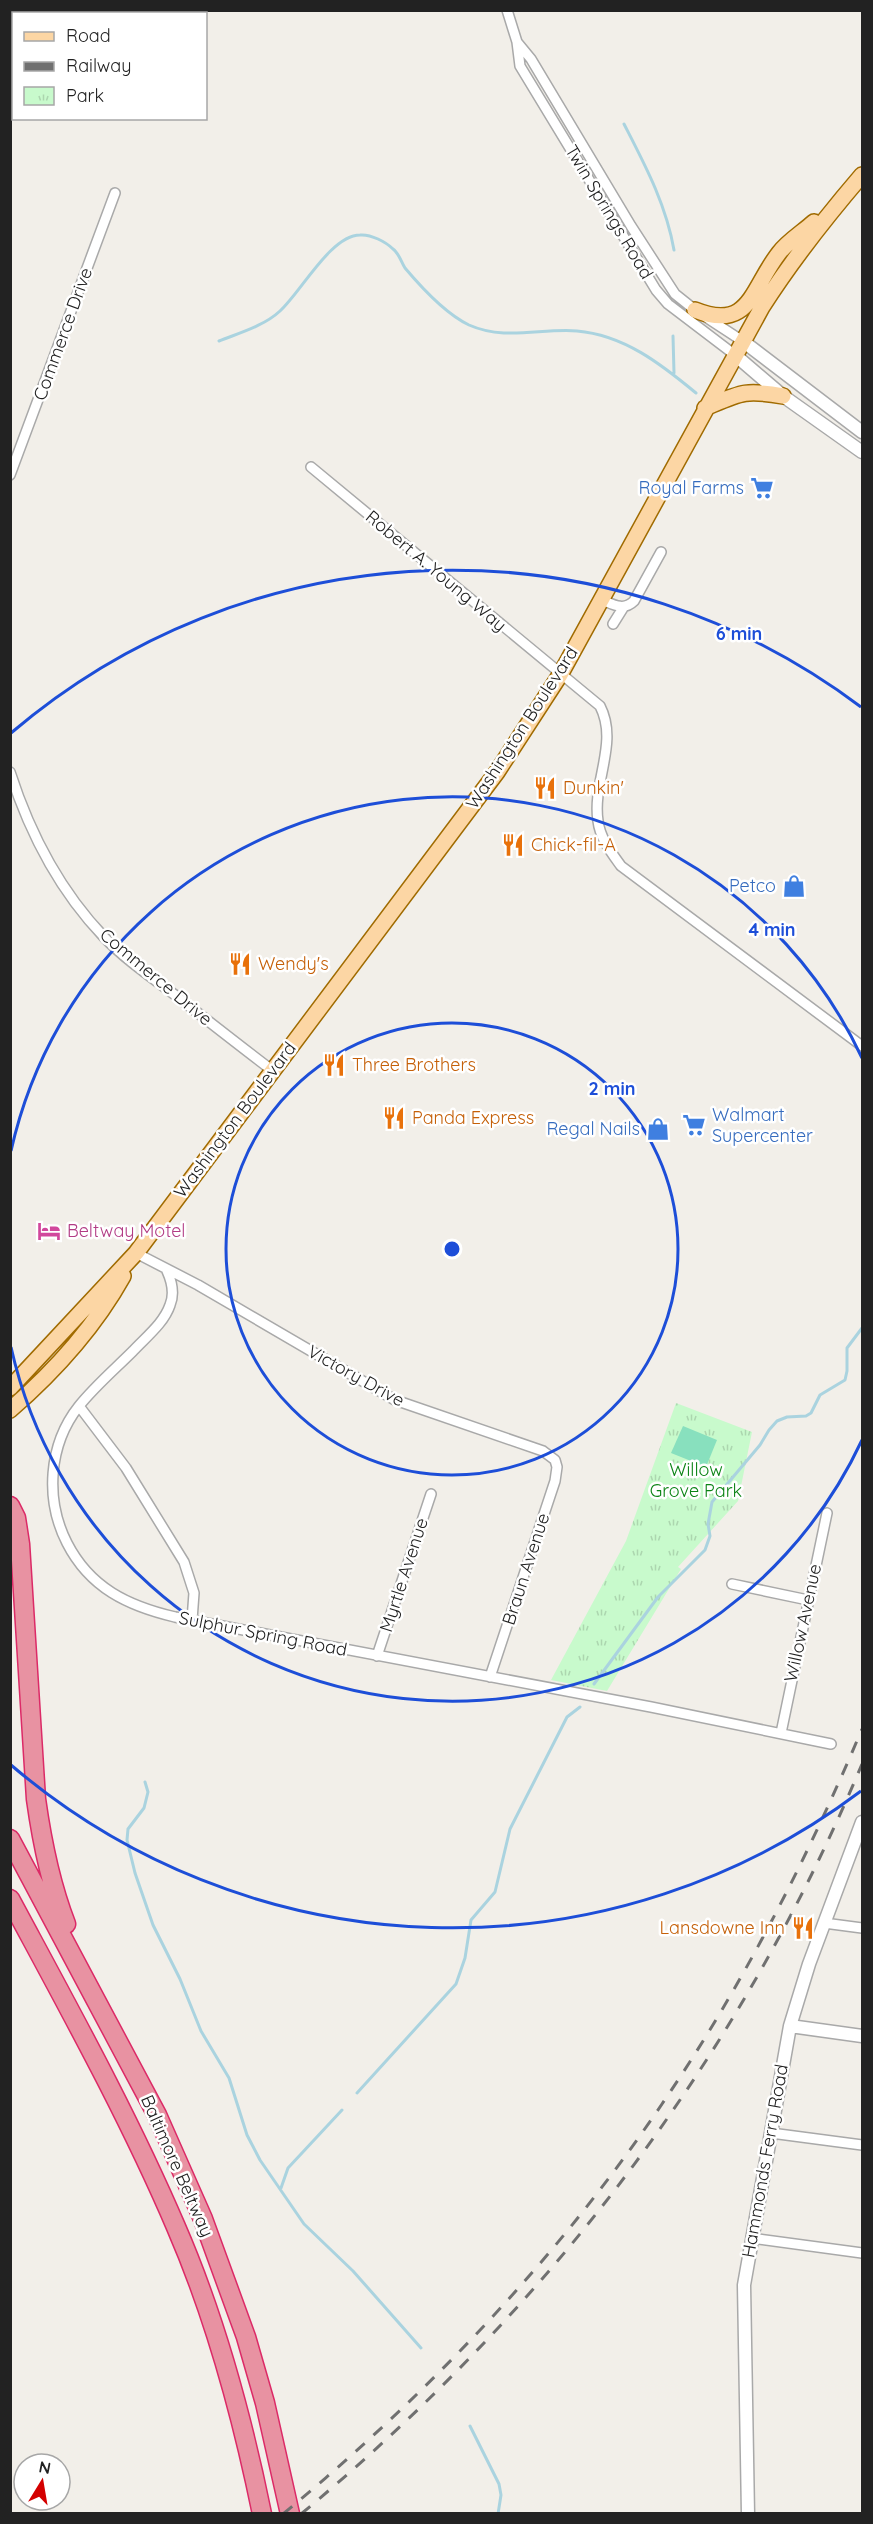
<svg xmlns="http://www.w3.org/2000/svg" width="873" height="2524" font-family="Quicksand,sans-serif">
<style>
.park{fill:url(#park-tufts)}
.pitch{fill:#88e0be}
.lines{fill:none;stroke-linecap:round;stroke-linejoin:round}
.stream{stroke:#aad3df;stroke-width:3}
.minor-casing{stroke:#a9a9a9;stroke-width:12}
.tertiary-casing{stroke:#a9a9a9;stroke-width:15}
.primary-casing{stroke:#a06b00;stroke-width:18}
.motorway-casing{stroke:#dc2a67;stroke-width:21}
.minor{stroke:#fff;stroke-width:9}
.tertiary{stroke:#fff;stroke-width:12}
.primary{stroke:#fcd6a4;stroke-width:15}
.motorway{stroke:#e892a2;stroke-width:18}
.rail{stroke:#707070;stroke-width:3;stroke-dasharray:12 12;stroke-linecap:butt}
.ring{fill:none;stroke:#1d4ed8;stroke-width:3}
.labels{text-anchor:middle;stroke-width:5;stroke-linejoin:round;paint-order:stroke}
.street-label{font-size:18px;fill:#222;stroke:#fff}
.shop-label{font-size:18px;fill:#366cbe;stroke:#fff;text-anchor:end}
.food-label{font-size:18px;fill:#c56008;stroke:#fff;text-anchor:start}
.hotel-label{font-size:18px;fill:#b23c85;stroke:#fff;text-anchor:start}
.park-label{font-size:18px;fill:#0c8416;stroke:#fff}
.centre{fill:#1d4ed8;stroke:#fff;stroke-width:3}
.ring-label{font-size:18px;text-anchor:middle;font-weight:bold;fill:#1d4ed8;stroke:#fff;stroke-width:5;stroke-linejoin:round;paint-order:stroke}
</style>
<defs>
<pattern id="park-tufts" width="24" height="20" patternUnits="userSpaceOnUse" patternTransform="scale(1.5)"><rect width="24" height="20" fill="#c8facc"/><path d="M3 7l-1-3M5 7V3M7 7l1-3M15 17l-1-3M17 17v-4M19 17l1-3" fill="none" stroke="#acd6af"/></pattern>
</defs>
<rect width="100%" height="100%" fill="#f2efe9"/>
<path class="park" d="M676,1403L752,1432L738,1501L678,1567L681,1569L607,1691L551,1680L626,1541Z"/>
<path class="pitch" d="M683,1426L717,1440L706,1467L671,1453Z"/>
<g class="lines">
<path class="stream" d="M624,124C645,165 666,204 674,250
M673,336L674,373
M219,341C239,333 264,326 280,311C301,292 331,235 360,235C371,234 386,242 393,249C399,253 401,262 405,268C421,287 446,314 469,325C505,341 541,328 577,331C624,335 661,364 696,393
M594,1684L658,1597L705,1550L710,1536L708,1524L712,1502L760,1445L769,1430L777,1421L787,1417L806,1416L811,1413L820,1395L845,1380L847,1371V1348L862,1328
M145,1782L148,1792L144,1808L128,1829L127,1840L135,1873L153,1925L180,1979L201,2031L229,2078L247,2135L260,2160L304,2224L353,2271L421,2348
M357,2093L456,1984L465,1958L471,1920L495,1892L510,1829L567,1717L580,1707
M281,2188L288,2168L342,2110
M470,2426L499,2484L501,2495L498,2514"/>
<g class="minor-casing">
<path id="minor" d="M507,10L517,42L520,66L656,290L668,304L735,355
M517,42L531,59L631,226L675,294L695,310L744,342
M311,467L600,706C619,743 592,782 598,821C600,838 611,852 621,866L862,1046
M10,475L115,193
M602,600C614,605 624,611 634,601L661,552
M613,624L623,608
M10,772C30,834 59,890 104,937C125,959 151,977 175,995C207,1020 240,1046 273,1071
M136,1253L198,1285L395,1400L543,1451L555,1460L557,1467L555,1481L490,1677
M167,1271C172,1282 175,1293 170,1305C164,1323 146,1337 133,1351C115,1369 95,1386 79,1406C48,1445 45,1500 67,1543C90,1588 128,1606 175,1617L651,1707L831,1744
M79,1406L126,1468L184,1562L194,1593L192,1620
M732,1584L808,1600
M377,1656L431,1494
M781,1733L827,1513
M824,1923L862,1928
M771,2133L862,2145
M751,2238L862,2253"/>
</g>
<g class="tertiary-casing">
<path id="tertiary" d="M744,342L862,432
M735,355L783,396L862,452
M790,2026L862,2036
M748,2514L744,2285L790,2026L809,1964L862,1822"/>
</g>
<g class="primary-casing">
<path id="primary" d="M695,310C750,332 751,289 779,253C788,241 803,232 814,222
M705,408C740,393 744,389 783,396
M10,1388L136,1253L497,772L560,675L762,307C792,260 826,217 862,175
M10,1410C55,1371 94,1328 123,1276"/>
</g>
<g class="motorway-casing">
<path id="motorway" d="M10,1506L16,1518L20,1544L36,1799C42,1842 50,1883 66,1924
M10,1839L157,2115L203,2219L246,2337L265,2403L290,2514
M10,1899C68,2007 128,2115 176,2227C216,2319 242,2416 262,2514"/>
</g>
<use href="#minor" class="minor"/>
<use href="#tertiary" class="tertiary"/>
<use href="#primary" class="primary"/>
<use href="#motorway" class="motorway"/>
<path class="rail" d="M283,2514C427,2395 557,2259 662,2104C742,1987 807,1859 862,1729
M301,2514C548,2309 738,2060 862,1764"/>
</g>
<g class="ring">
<circle cx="452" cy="1249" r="226"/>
<path d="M862 1440A452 452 0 0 1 11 1347M11 1151A452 452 0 0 1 862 1058"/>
<path d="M861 1791A679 679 0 0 1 11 1765M11 733A679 679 0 0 1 861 707"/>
</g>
<defs>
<g id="supermarket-bare" transform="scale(1.8)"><path d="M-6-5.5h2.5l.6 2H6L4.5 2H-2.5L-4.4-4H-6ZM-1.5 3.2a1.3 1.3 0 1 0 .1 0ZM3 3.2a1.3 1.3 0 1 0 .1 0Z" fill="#3f7fe0" stroke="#fff" stroke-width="2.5" paint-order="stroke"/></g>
<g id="restaurant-bare" transform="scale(1.8)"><path d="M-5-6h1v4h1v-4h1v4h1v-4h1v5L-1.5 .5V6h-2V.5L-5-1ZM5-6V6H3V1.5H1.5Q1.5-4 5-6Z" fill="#e8710a" stroke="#fff" stroke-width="2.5" paint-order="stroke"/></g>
<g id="shop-bare" transform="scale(1.8)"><path d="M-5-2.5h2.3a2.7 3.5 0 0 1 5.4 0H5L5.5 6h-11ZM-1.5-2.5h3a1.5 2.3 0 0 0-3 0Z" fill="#3f7fe0" stroke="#fff" stroke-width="2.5" paint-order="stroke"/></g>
<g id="hotel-bare" transform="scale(1.8)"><path d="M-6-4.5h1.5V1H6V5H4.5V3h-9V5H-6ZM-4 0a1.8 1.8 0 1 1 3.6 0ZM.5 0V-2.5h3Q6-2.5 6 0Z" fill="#d1479c" stroke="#fff" stroke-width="2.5" paint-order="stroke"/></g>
</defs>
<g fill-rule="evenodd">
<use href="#supermarket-bare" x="762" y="488"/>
<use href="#restaurant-bare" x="545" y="788"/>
<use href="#restaurant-bare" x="513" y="845"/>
<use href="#shop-bare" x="794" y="886"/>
<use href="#restaurant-bare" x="240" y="964"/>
<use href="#restaurant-bare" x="334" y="1065"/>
<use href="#restaurant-bare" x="394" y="1118"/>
<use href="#supermarket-bare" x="694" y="1125"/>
<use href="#shop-bare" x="658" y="1129"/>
<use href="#hotel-bare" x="49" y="1231"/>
<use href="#restaurant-bare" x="803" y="1928"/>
</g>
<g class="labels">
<g class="street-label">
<text transform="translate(609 212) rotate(59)" y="6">Twin Springs Road</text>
<text transform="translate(63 334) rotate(-70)" y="6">Commerce Drive</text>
<text transform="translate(436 571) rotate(40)" y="6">Robert A. Young Way</text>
<text transform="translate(522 728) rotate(-57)" y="6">Washington Boulevard</text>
<text transform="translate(156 977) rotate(40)" y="6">Commerce Drive</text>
<text transform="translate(235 1120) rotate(-53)" y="6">Washington Boulevard</text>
<text transform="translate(356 1376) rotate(29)" y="6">Victory Drive</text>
<text transform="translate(526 1569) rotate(-72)" y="6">Braun Avenue</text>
<text transform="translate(404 1575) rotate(-72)" y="6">Myrtle Avenue</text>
<text transform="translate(803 1623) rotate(-78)" y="6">Willow Avenue</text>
<text transform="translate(263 1634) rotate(11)" y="6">Sulphur Spring Road</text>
<text transform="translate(765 2161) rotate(-80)" y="6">Hammonds Ferry Road</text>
<text transform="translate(177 2166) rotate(66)" y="6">Baltimore Beltway</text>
</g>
<g class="shop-label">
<text x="744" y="494">Royal Farms</text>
<text x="776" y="892">Petco</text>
<text x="712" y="1121" text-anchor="start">Walmart<tspan x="712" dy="21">Supercenter</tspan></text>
<text x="640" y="1135">Regal Nails</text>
</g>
<g class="food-label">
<text x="563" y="794">Dunkin'</text>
<text x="531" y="851">Chick-fil-A</text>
<text x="258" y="970">Wendy's</text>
<text x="352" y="1071">Three Brothers</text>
<text x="412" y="1124">Panda Express</text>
<text x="785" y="1934" text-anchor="end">Lansdowne Inn</text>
</g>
<g class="hotel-label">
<text x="67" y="1237">Beltway Motel</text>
</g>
<g class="park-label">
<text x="696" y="1476">Willow<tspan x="696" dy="21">Grove Park</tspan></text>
</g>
</g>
<circle cx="452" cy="1249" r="9" class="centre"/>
<g class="ring-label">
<text x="739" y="640">6 min</text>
<text x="772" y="936">4 min</text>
<text x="612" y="1095">2 min</text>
</g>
<rect width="873" height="2524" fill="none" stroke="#222222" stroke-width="24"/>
<rect x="12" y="12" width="195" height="108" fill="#ffffff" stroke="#a7a7a7" stroke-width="1.5"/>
<rect x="24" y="32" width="30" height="9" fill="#fcd6a4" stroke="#a7a7a7" stroke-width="1.5"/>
<text x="66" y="42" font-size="18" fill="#222222">Road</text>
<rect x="24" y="62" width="30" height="9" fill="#707070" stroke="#a7a7a7" stroke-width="1.5"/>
<text x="66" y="72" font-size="18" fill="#222222">Railway</text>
<rect x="24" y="87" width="30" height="18" fill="url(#park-tufts)" stroke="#a7a7a7" stroke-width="1.5"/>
<text x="66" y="102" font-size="18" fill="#222222">Park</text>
<g transform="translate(42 2482) rotate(11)"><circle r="28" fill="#ffffff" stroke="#a7a7a7" stroke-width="1.5"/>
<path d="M0-4.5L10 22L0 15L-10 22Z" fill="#d40000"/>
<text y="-9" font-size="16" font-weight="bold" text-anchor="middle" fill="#222222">N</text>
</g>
</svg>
